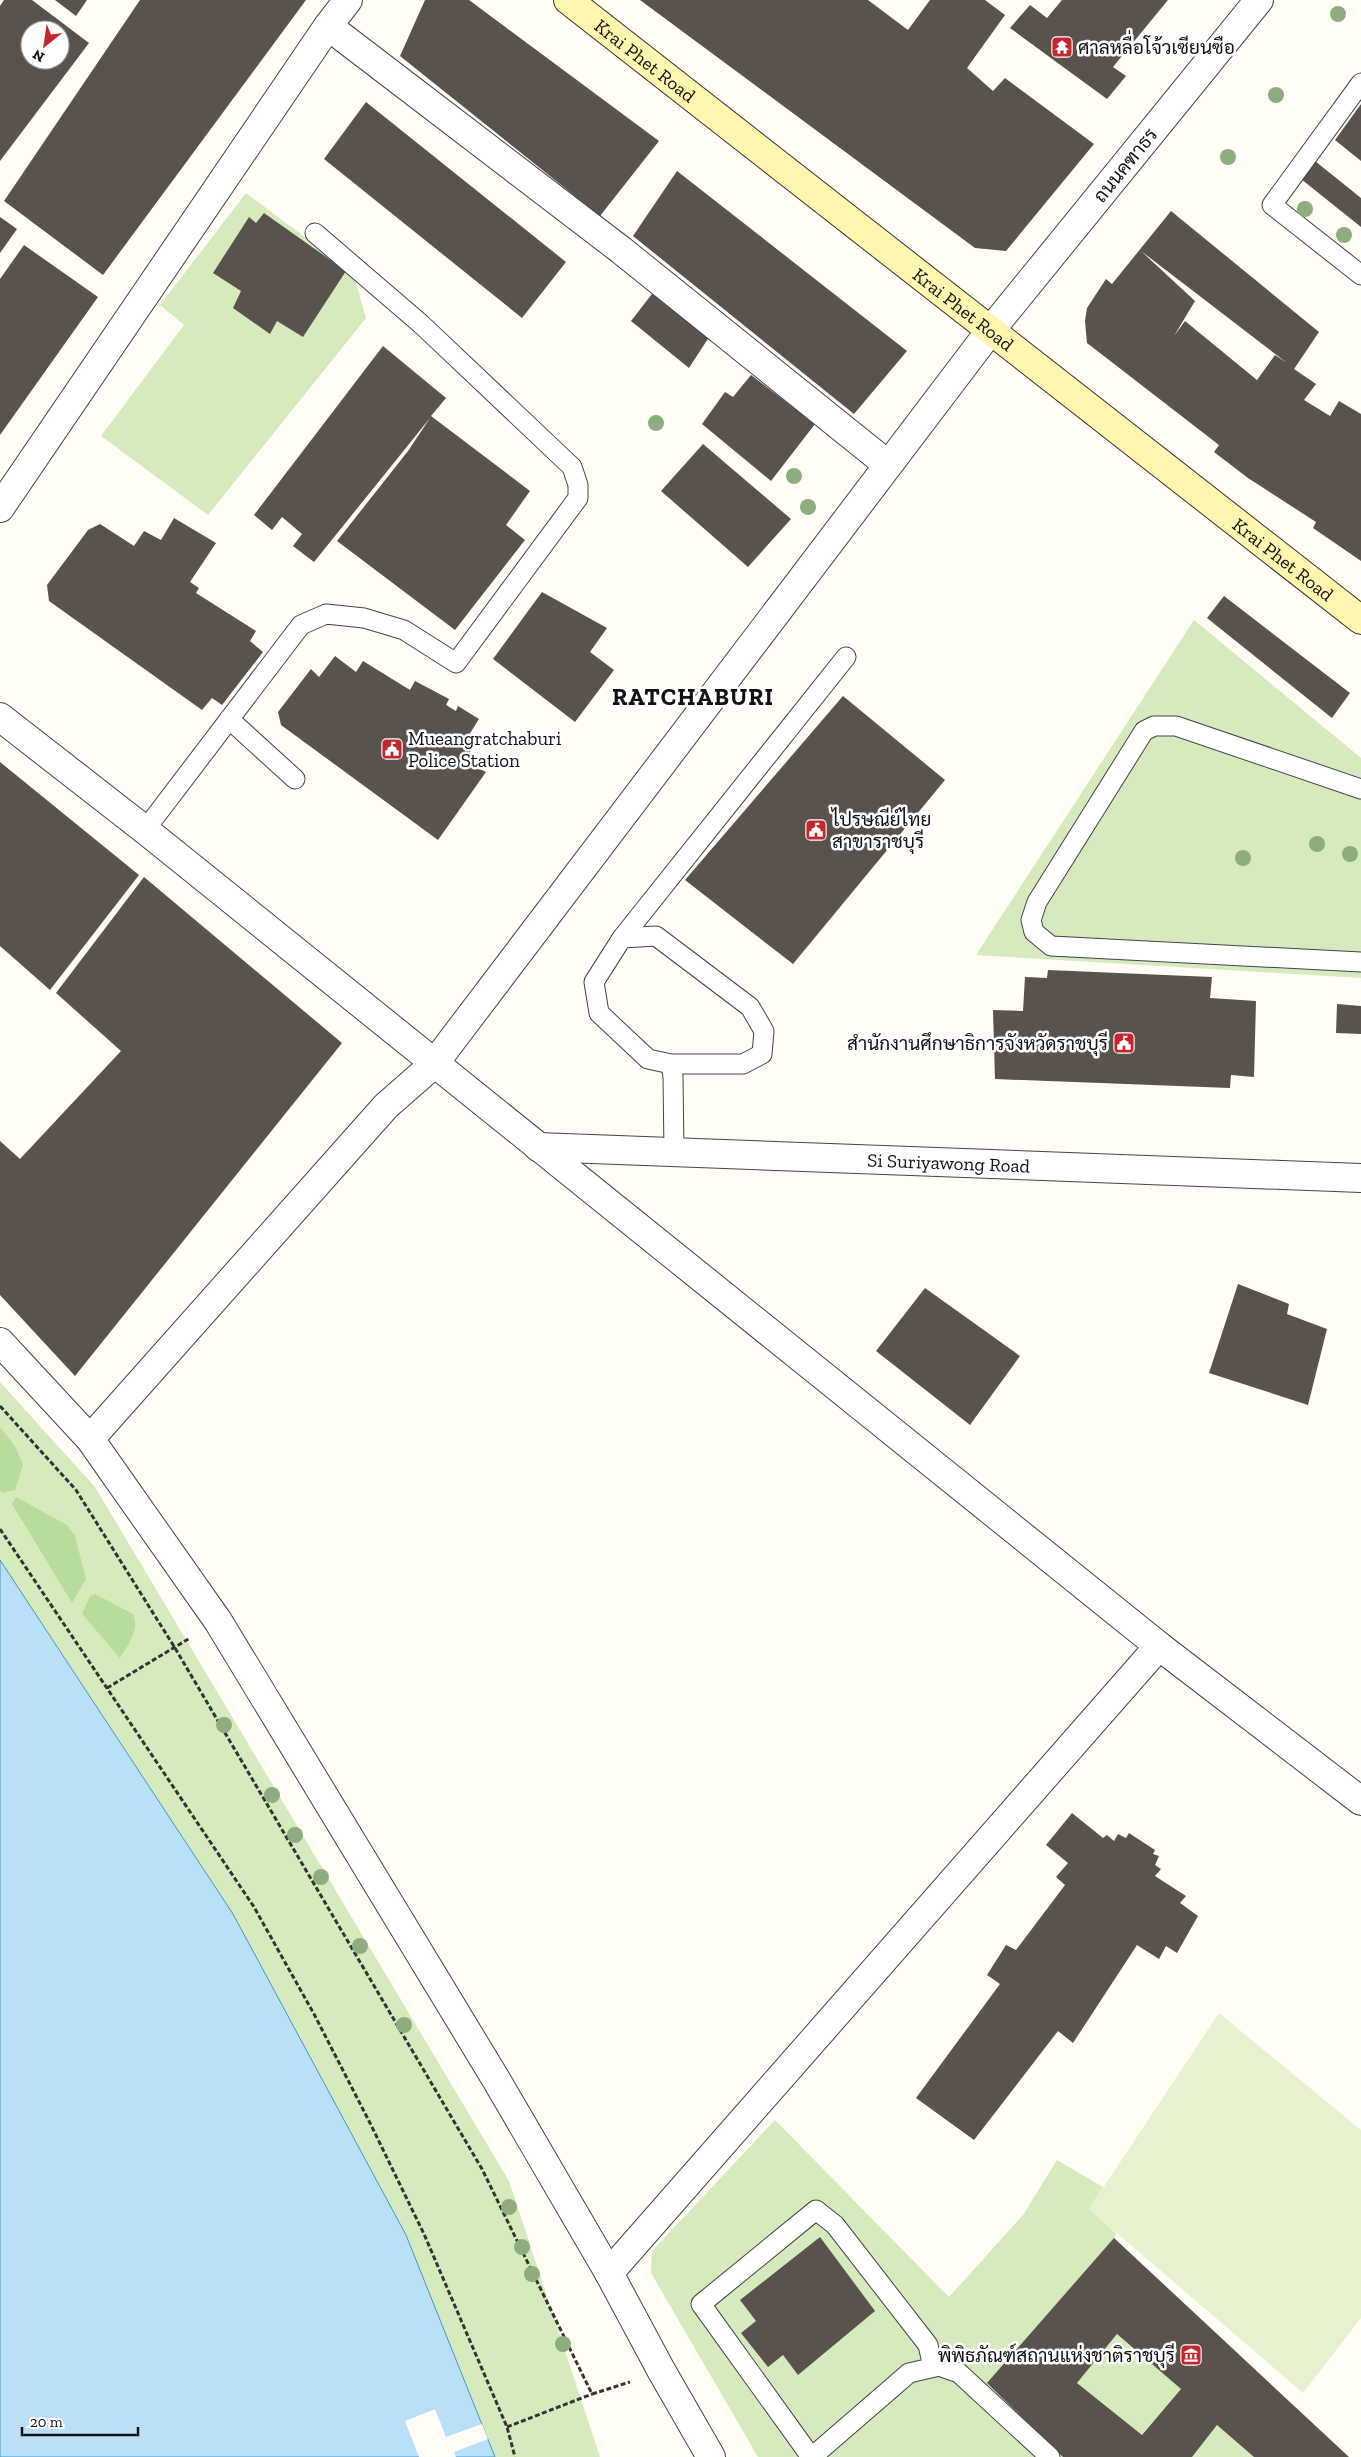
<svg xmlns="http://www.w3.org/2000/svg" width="1361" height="2457" font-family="'Zilla Slab',Sarabun,serif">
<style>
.green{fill:#d5ebbd}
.forest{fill:#b9dc9c}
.pitch{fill:#e6f2cf}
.water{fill:#b9e0f7;stroke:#3f96cf}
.pier{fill:#fffdf5}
.building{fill:#5a524d;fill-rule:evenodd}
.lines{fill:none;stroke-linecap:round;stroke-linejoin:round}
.service-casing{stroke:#444;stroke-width:21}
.minor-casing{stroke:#444;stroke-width:30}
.tertiary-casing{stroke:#444;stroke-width:30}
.secondary-casing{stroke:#333;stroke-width:30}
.path{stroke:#333;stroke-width:3;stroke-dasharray:5 2.5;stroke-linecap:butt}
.service{stroke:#fff;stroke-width:19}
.minor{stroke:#fff;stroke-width:28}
.tertiary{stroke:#fff;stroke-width:28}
.secondary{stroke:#fff6b0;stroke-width:28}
.tree{fill:#8dad7f}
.labels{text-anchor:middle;stroke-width:5;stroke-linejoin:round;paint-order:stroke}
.poi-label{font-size:19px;fill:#111;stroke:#fff;text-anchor:start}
.street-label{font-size:19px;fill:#111;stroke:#fff}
.district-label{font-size:24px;font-weight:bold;letter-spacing:1px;fill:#111;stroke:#fff}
</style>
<rect width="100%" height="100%" fill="#fffdf5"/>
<path class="green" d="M246,193L353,273L366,318L208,515L101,436L184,325L160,305Z
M1194,620L1361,758V978L976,955Z
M0,1382L95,1487L509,2181L600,2457H495L406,2235L233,1914L0,1560Z
M775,2120L949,2297L1023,2215L1057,2160L1103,2187L1089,2209L1116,2233L1114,2238L993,2377L1066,2457H758L651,2273L652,2251Z
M1117,2334L1181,2389L1142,2435L1077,2383Z
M1217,2425L1254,2457H1192Z"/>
<path class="forest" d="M0,1427L15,1446L23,1465L15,1490L2,1493L0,1490Z
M16,1497L67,1525L75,1536L86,1579L72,1603L12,1504Z
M95,1594L133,1614C140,1631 128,1644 120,1658L82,1614L90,1596Z"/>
<path class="pitch" d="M1219,2013L1361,2130V2318L1303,2393L1089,2209Z"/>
<path class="water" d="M0,1560L233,1914L406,2235L495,2457H0Z"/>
<path class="pier" d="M435,2409L446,2437L482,2424L488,2439L454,2452L456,2457H419L405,2421Z"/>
<path class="building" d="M4,0H32L89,43L0,161V6ZM30,30H60V60H30Z
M55,0H87L76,16Z
M140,0H306L103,275L4,201Z
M425,0H469L659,141L600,216L400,56Z
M640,0H868L908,30L930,0H985L1005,15L967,68L993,91L1005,78L1094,144L1006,251L975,248Z
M1062,0H1168L1113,67L1126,76L1107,99L1010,28L1030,5L1047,18Z
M366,102L566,262L522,318L324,159Z
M1361,104V161L1335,140Z
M1315,161L1361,198V227L1301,179Z
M677,171L907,351L854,414L633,236Z
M1171,211L1319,332L1294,369L1316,384L1304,400L1330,416L1339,401L1361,414V561L1313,528L1316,522L1248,478L1214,452L1219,445L1087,343L1085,321L1087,308L1106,279L1112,284ZM1141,251L1287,363L1275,355L1257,380L1185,321L1174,336L1195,301Z
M264,213L346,271L303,337L277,321L270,334L233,308L241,291L213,273L249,217L256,223Z
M0,217L17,229L0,253Z
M24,245L98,297L0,435V279Z
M652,294L662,301L665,295L713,331L689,368L631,321Z
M383,346L446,398L431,416L530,491L506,525L525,540L455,630L337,541L408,451L430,418L314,562L293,546L302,534L282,517L272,530L254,515Z
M751,375L815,424L771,481L702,424L725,392L733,397Z
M703,444L791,519L748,567L661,491Z
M174,518L216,543L190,582L199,588L196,593L256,631L250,641L263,652L222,705L212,698L202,710L49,601L47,585L88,530L100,524L134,546L144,531L161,540Z
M542,592L607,628L590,652L614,670L575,722L493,659Z
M1224,596L1350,693L1332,718L1207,618Z
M335,656L356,672L363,661L410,690L415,681L449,699L446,705L456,711L458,706L479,719L467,738L474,744L469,754L485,763L480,769L486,772L438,840L281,725L278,712L311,669L319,677Z
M843,696L945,780L793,964L685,880Z
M0,762L139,875L50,990L0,946Z
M144,877L342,1043L75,1376L0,1295V1141L20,1159L121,1051L56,993Z
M1048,970L1212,977L1210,998L1256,1001L1254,1077L1231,1075L1230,1088L995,1079L993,1010L1023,1011L1025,977L1047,978Z
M1337,1004L1361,1006V1034L1336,1033Z
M1238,1284L1289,1304L1287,1314L1327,1329L1308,1405L1209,1373Z
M925,1288L1020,1356L970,1425L876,1351Z
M1072,1813L1103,1838L1107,1835L1114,1841L1118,1834L1126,1838L1129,1833L1155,1850L1153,1854L1159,1856L1155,1865L1161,1869L1155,1876L1186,1896L1180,1903L1198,1916L1177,1953L1166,1946L1159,1959L1137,1945L1073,2043L1058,2031L974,2140L916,2098L1000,1984L987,1975L1006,1945L1016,1950L1065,1885L1056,1877L1068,1863L1046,1845Z
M820,2237L875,2311L798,2375L783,2355L768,2367L741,2333L756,2321L740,2300Z
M1114,2238L1349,2457H1254L1217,2425L1192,2457H1063L987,2383ZM1117,2334L1181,2389L1142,2435L1077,2383Z"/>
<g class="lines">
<g class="service-casing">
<path id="service" d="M1361,83L1272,205L1361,275
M229,719L295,779
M1361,789L1176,726H1154L1144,731L1037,902L1031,920L1034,932L1051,946L1361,962
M145,830L301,625L326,614L364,618L404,630L456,663L578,498V485L572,467L421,324L315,233
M622,938L846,657
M671,1064H743L762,1054L764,1031L750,1007L656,936L622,938L594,982L599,1013L648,1059L671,1064L673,1077L674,1152
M811,2457L701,2304L816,2210L835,2225L928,2345L933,2367
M812,2457L909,2373L939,2366L959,2373L1050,2457"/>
</g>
<g class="minor-casing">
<g id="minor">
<path d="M328,26L621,250L887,464"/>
<path d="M0,508L328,26L348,0"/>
<path d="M0,717L145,830L1159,1646L1361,1801"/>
<path id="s1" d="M538,1147L1361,1178"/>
<path d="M0,1342L90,1439L218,1621L497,2081L609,2273L661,2370L711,2457"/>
<path d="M90,1439L386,1106L434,1064L990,331"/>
<path d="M609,2273L1159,1646"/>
</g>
</g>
<g class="tertiary-casing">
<path id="tertiary" d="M990,331L1259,0"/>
</g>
<g class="secondary-casing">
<g id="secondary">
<path id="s2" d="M568,0L1361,620"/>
</g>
</g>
<path class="path" d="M0,1406L76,1490L175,1648L482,2169L592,2394L630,2382
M0,1529L254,1907L314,2014L370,2123L424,2234L507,2427L515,2457
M107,1688L190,1638
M507,2427L592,2394"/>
<use href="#service" class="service"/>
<use href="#minor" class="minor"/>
<use href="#tertiary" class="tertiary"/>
<use href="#secondary" class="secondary"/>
</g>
<g class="tree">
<circle cx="1338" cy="14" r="8"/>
<circle cx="1276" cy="95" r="8"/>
<circle cx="1228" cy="157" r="8"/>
<circle cx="1305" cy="209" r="8"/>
<circle cx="1344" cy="235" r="8"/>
<circle cx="656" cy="423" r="8"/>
<circle cx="794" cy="476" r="8"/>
<circle cx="808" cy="507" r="8"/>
<circle cx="1317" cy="844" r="8"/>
<circle cx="1350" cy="854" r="8"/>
<circle cx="1243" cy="858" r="8"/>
<circle cx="224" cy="1725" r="8"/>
<circle cx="272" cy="1795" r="8"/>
<circle cx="295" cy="1835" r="8"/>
<circle cx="321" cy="1877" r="8"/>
<circle cx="360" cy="1946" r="8"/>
<circle cx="404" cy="2025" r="8"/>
<circle cx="509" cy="2207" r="8"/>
<circle cx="522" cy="2247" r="8"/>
<circle cx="532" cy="2274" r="8"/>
<circle cx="563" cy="2344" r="8"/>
</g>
<defs>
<g id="temple-square" transform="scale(1.125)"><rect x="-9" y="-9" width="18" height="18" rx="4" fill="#c4262e" stroke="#fff"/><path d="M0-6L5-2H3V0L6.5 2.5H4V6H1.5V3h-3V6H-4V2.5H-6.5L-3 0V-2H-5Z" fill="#fff"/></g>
<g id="civic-square" transform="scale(1.125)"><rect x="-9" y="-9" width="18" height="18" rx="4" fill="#c4262e" stroke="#fff"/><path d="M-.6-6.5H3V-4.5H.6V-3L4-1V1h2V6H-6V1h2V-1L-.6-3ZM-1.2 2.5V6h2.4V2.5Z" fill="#fff"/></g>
<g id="museum-square" transform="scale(1.125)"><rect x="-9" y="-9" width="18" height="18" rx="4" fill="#c4262e" stroke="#fff"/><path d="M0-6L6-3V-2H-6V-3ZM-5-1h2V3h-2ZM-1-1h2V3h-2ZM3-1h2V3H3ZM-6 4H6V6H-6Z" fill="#fff"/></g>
</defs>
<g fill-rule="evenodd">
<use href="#temple-square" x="1062" y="47"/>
<use href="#civic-square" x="392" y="749"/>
<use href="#civic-square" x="816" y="830"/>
<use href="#civic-square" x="1124" y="1043"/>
<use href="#museum-square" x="1191" y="2355"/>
</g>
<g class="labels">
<g class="poi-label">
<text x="1078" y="54">ศาลหลื่อโจ้วเซียนซือ</text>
<text x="408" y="745">Mueangratchaburi<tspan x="408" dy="22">Police Station</tspan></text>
<text x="832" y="826">ไปรษณีย์ไทย<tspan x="832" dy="22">สาขาราชบุรี</tspan></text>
<text x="1108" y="1050" text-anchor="end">สำนักงานศึกษาธิการจังหวัดราชบุรี</text>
<text x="1175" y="2362" text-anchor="end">พิพิธภัณฑ์สถานแห่งชาติราชบุรี</text>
</g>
<g class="street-label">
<text dy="7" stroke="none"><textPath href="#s2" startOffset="98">Krai Phet Road</textPath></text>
<text transform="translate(1125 165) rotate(-51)" y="7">ถนนคฑาธร</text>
<text dy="7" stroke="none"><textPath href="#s2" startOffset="502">Krai Phet Road</textPath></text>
<text dy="7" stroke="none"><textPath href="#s2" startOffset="908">Krai Phet Road</textPath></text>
<text dy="7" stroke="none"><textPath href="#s1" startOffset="411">Si Suriyawong Road</textPath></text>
</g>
<g class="district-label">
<text x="693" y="705">RATCHABURI</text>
</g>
</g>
<g transform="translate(45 45) rotate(210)"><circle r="24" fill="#ffffff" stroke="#a0a0a0"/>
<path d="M0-4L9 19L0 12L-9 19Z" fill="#c4262e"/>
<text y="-8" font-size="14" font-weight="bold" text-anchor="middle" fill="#111111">N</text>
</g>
<path d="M22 2427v8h116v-8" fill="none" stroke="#111111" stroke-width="2.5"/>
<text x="30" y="2427" font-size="15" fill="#111111" stroke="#ffffff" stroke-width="4" paint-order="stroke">20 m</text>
</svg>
